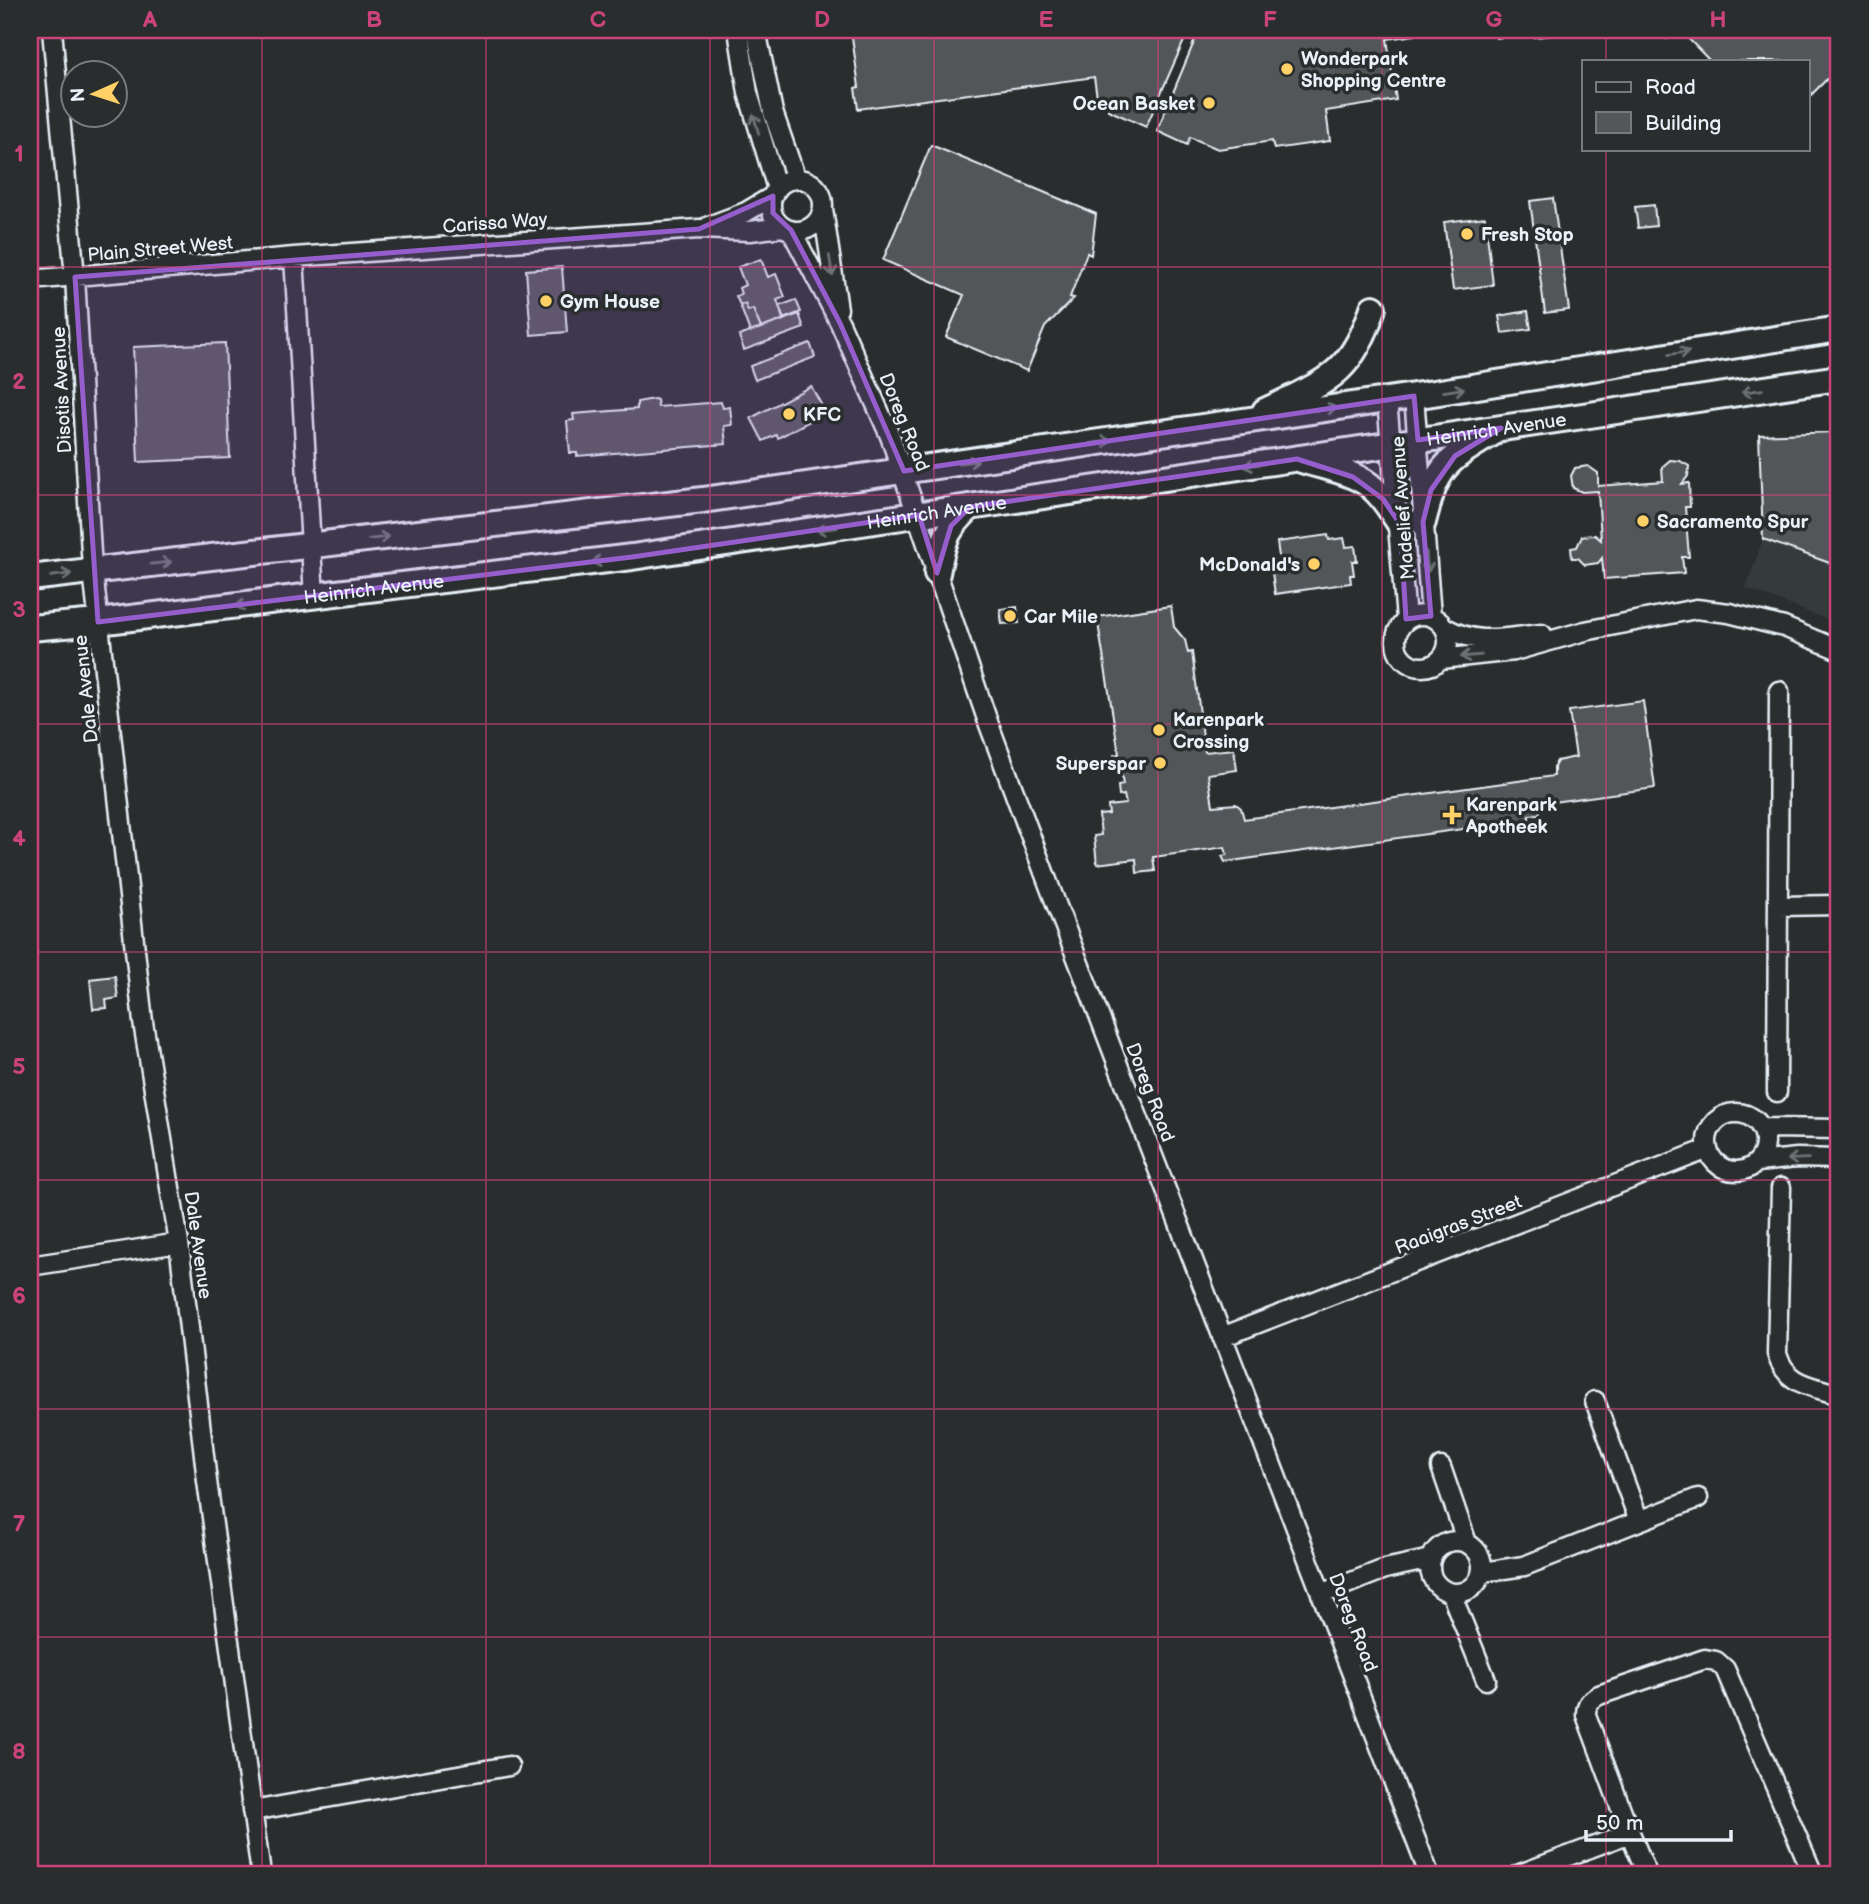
<svg xmlns="http://www.w3.org/2000/svg" width="1869" height="1904" font-family="'Balsamiq Sans',sans-serif">
<style>
.built{fill:#363a3b}
.building{fill:#535759;stroke:#e8f1f8;stroke-width:2}
.lines{fill:none;stroke-linecap:round;stroke-linejoin:round}
.street-casing{stroke:#e8f1f8;stroke-width:23}
.secondary-casing{stroke:#e8f1f8;stroke-width:30}
.street{stroke:#2a2d2e;stroke-width:18}
.secondary{stroke:#2a2d2e;stroke-width:24}
.oneway{stroke:#6c7275}
.marked{fill:#965dcd;fill-opacity:0.2;stroke:#965dcd;stroke-width:5;stroke-linejoin:round}
.grid{fill:none;stroke:#ca437a;stroke-width:2;stroke-opacity:0.55}
.poi-dot{fill:#ffd166;stroke:#2a2d2e;stroke-width:2.5}
.labels{text-anchor:middle;stroke-width:7;stroke-linejoin:round;paint-order:stroke}
.poi-label{font-size:19px;font-weight:bold;fill:#e8f1f8;stroke:#2a2d2e;text-anchor:start}
.street-label{font-size:19px;fill:#e8f1f8;stroke:#2a2d2e}
.neatline{fill:none;stroke:#ca437a;stroke-width:2.5}
.grid-label{font-size:23px;text-anchor:middle;font-weight:bold;fill:#ca437a}
</style>
<rect width="100%" height="100%" fill="#2a2d2e"/>
<filter id="ink" filterUnits="userSpaceOnUse"><feTurbulence type="fractalNoise" baseFrequency=".0143" numOctaves="2"/><feDisplacementMap in="SourceGraphic" scale="14" xChannelSelector="R" yChannelSelector="G"/><feConvolveMatrix kernelMatrix="1 2 1 2 8 2 1 2 1" color-interpolation-filters="sRGB"/></filter>
<g filter="url(#ink)">
<path class="built" d="M1839,411V624L1746,588L1763,539L1838,566L1833,412Z"/>
<path class="building" d="M851,30H1187V34L1146,127L1108,110L1111,103L1097,97L1094,77L858,109L855,88L859,87Z
M1199,30H1427L1415,35L1387,39L1396,100L1326,111L1330,141L1274,149L1272,141L1218,149L1190,137L1187,145L1157,131Z
M1494,30H1584V31L1535,37V33L1496,38Z
M1659,30H1676L1667,39Z
M1680,30H1839V67L1808,98V61H1710Z
M931,145L1096,214L1091,255L1087,253L1070,297L1074,298L1045,327L1027,371L946,337L964,295L883,260Z
M1553,198L1569,310L1545,313L1530,201Z
M1654,205L1656,226L1638,228L1635,207Z
M1485,217L1493,285L1453,290L1444,222Z
M761,259L768,277L776,274L785,297L777,300L784,320L761,328L753,309L748,311L745,304L740,305L736,296L741,294L739,288L745,285L738,267Z
M562,267L567,332L531,335L526,270Z
M796,300L801,312L783,319L779,306Z
M745,304L748,311L753,309L761,328L750,332L740,305Z
M1528,311L1531,329L1502,333L1499,316Z
M799,314L804,328L744,350L739,336Z
M225,343L230,458L138,462L133,347Z
M810,343L815,357L755,380L750,366Z
M811,386L823,408L817,412L819,416L778,438L776,435L763,441L751,418Z
M654,399L657,400L658,407L721,402L723,408L730,407L732,425L724,426L726,444L577,456V453H570L567,421L574,420L573,414L637,409V402Z
M1834,432H1839V567L1838,566Z
M1834,432L1838,566L1763,539L1759,435Z
M1670,460L1680,461L1689,466L1688,476L1682,484L1689,483L1690,507H1685L1689,557H1682L1684,573L1604,579L1602,558L1598,563L1585,565L1578,558H1572L1571,548L1577,547L1582,536L1595,535L1601,540L1598,491L1582,492L1573,488L1571,476L1575,468L1588,466L1598,473V486L1663,481L1662,467Z
M1328,535L1329,540L1344,538L1346,547L1355,546L1357,561H1352L1354,575H1350L1351,583L1275,594L1271,565L1280,564L1277,542Z
M1171,606L1174,627L1185,640L1188,653L1192,652L1205,752L1234,749L1237,770L1208,774L1213,806L1236,804L1241,808L1244,819L1554,776V767L1557,761L1576,757L1569,711L1643,701L1655,788L1538,804L1540,814L1529,815V820L1246,859L1225,862L1222,856L1227,855L1225,847L1153,857L1155,871L1137,873L1136,859L1097,864L1094,836L1101,835L1099,815L1109,814L1108,806L1126,804L1124,795L1119,796L1118,786L1123,785L1121,773L1116,774L1114,755L1119,754L1097,617Z
M1017,607L1019,623L1002,624L1000,609Z
M115,976L118,998L106,1000L107,1008L93,1009L90,979Z
M30,1104L35,1105L37,1123L30,1124Z"/>
<g class="lines">
<g class="street-casing">
<path id="street" d="M52,30L75,277L91,553L143,1022L179,1243L207,1481L261,1874
M738,30L748,93L777,189
M756,30L773,112L796,179
M771 205a26 26 0 1 1 52 0a26 26 0 1 1-52 0Z
M823,209L838,309
M709,226L746,212L773,196
M791,230L840,323L890,436L988,722L1050,888L1429,1874
M294,257L314,597
M30,280L294,257L699,229L750,231L783,227
M1414,396L1431,616
M1387,400L1406,619
M1396 641a26 26 0 1 1 52 0a26 26 0 1 1-52 0Z
M1444,627C1480,647 1504,637 1542,634
M1441,659L1514,651L1585,631L1696,609L1729,613L1784,627L1839,650
M1778,906L1839,905
M1777,1092L1779,691
M1707 1142a29 29 0 1 1 58 0a29 29 0 1 1-58 0Z
M1761,1128L1839,1129
M1757,1162L1797,1158L1839,1159
M1781,1188L1777,1354C1786,1385 1812,1386 1839,1395
M30,1266L179,1243
M1222,1337L1708,1149
M1595,1401L1639,1521
M1441,1467L1467,1543
M1430 1567a26 26 0 1 1 52 0a26 26 0 1 1-52 0Z
M1483,1572L1524,1566L1698,1498
M1451,1593L1486,1680
M1321,1594L1385,1569L1431,1559
M252,1811L509,1766
M1630,1833L1647,1874
M1520,1874L1630,1833L1586,1715C1586,1704 1589,1701 1599,1695L1705,1659L1716,1661L1725,1669L1813,1874"/>
</g>
<g class="secondary-casing">
<g id="secondary">
<path d="M1265,411C1325,382 1352,375 1373,308"/>
<path d="M1302,460C1323,467 1351,471 1369,485C1382,495 1391,510 1400,524"/>
<path d="M1423,522C1437,467 1443,463 1491,434"/>
<path d="M937,573C944,539 945,531 970,507"/>
<path d="M30,578L703,500L1414,396L1839,329"/>
<path id="s1" d="M30,628L98,622L632,557L1839,378"/>
</g>
</g>
<use href="#street" class="street"/>
<use href="#secondary" class="secondary"/>
</g>
<defs><path id="oneway-shaft" d="M-6 0H5M1.5-3L5.5 0L1.5 3" fill="none" stroke-width="1.6" stroke-linecap="round" stroke-linejoin="round" transform="scale(1.75)"/></defs>
<g class="oneway">
<use href="#oneway-shaft" transform="translate(756 124) rotate(-106)"/>
<use href="#oneway-shaft" transform="translate(831 266) rotate(81)"/>
<use href="#oneway-shaft" transform="translate(1679 353) rotate(-9)"/>
<use href="#oneway-shaft" transform="translate(1454 390) rotate(-9)"/>
<use href="#oneway-shaft" transform="translate(1752 391) rotate(172)"/>
<use href="#oneway-shaft" transform="translate(1326 409) rotate(-8)"/>
<use href="#oneway-shaft" transform="translate(1101 442) rotate(-8)"/>
<use href="#oneway-shaft" transform="translate(968 462) rotate(-8)"/>
<use href="#oneway-shaft" transform="translate(1254 465) rotate(172)"/>
<use href="#oneway-shaft" transform="translate(827 529) rotate(172)"/>
<use href="#oneway-shaft" transform="translate(379 538) rotate(-7)"/>
<use href="#oneway-shaft" transform="translate(602 561) rotate(173)"/>
<use href="#oneway-shaft" transform="translate(1427 562) rotate(85)"/>
<use href="#oneway-shaft" transform="translate(161 563) rotate(-6)"/>
<use href="#oneway-shaft" transform="translate(61 575) rotate(-7)"/>
<use href="#oneway-shaft" transform="translate(246 605) rotate(173)"/>
<use href="#oneway-shaft" transform="translate(1471 656) rotate(175)"/>
<use href="#oneway-shaft" transform="translate(1798 1159) rotate(178)"/>
</g>
</g>
<path class="marked" d="M773,196V213L791,230L840,323L904,471L1414,396L1418,440L1501,428L1455,456L1431,490L1423,522L1431,616L1406,619L1400,524L1383,499L1353,477L1297,459L970,507L951,526L937,573L919,515L632,557L98,622L75,277L699,229Z"/>
<path class="grid" d="M262,30V1874M486,30V1874M710,30V1874M934,30V1874M1158,30V1874M1382,30V1874M1606,30V61M1606,149V1874M30,267H1839M30,495H1839M30,724H1839M30,952H1839M30,1180H1839M30,1409H1839M30,1637H1839"/>
<g class="poi-dot">
<circle cx="1287" cy="69" r="7"/>
<circle cx="1209" cy="103" r="7"/>
<circle cx="1467" cy="234" r="7"/>
<circle cx="546" cy="301" r="7"/>
<circle cx="789" cy="414" r="7"/>
<circle cx="1643" cy="521" r="7"/>
<circle cx="1314" cy="564" r="7"/>
<circle cx="1010" cy="616" r="7"/>
<circle cx="1159" cy="730" r="7"/>
<circle cx="1160" cy="763" r="7"/>
<path d="M1448.5 804.5h7v7h7v7h-7v7h-7v-7h-7v-7h7z"/>
</g>
<g class="labels">
<g class="poi-label">
<text x="1301" y="65">Wonderpark<tspan x="1301" dy="22">Shopping Centre</tspan></text>
<text x="1195" y="110" text-anchor="end">Ocean Basket</text>
<text x="1481" y="241">Fresh Stop</text>
<text x="560" y="308">Gym House</text>
<text x="803" y="421">KFC</text>
<text x="1657" y="528">Sacramento Spur</text>
<text x="1300" y="571" text-anchor="end">McDonald's</text>
<text x="1024" y="623">Car Mile</text>
<text x="1173" y="726">Karenpark<tspan x="1173" dy="22">Crossing</tspan></text>
<text x="1146" y="770" text-anchor="end">Superspar</text>
<text x="1466" y="811">Karenpark<tspan x="1466" dy="22">Apotheek</tspan></text>
</g>
<g class="street-label">
<text transform="translate(495 222) rotate(-4)" y="7">Carissa Way</text>
<text transform="translate(160 248) rotate(-5)" y="7">Plain Street West</text>
<text transform="translate(61 390) rotate(-93)" y="7">Disotis Avenue</text>
<text transform="translate(905 422) rotate(68)" y="7">Doreg Road</text>
<text dy="7" stroke="none"><textPath href="#s1" startOffset="1480">Heinrich Avenue</textPath></text>
<text transform="translate(1402 508) rotate(-94)" y="7">Madelief Avenue</text>
<text dy="7" stroke="none"><textPath href="#s1" startOffset="914">Heinrich Avenue</textPath></text>
<text dy="7" stroke="none"><textPath href="#s1" startOffset="346">Heinrich Avenue</textPath></text>
<text transform="translate(85 689) rotate(-96)" y="7">Dale Avenue</text>
<text transform="translate(1151 1092) rotate(69)" y="7">Doreg Road</text>
<text transform="translate(1458 1224) rotate(-21)" y="7">Raaigras Street</text>
<text transform="translate(199 1245) rotate(82)" y="7">Dale Avenue</text>
<text transform="translate(1354 1622) rotate(69)" y="7">Doreg Road</text>
</g>
</g>
<rect width="1869" height="1904" fill="none" stroke="#2a2d2e" stroke-width="77"/>
<rect x="1582" y="60" width="228" height="91" fill="#2a2d2e" stroke="#767b7f" stroke-width="2"/>
<rect x="1596" y="82" width="35" height="10" fill="#2a2d2e" stroke="#767b7f" stroke-width="2"/>
<text x="1645" y="94" font-size="21" fill="#e8f1f8">Road</text>
<rect x="1596" y="112" width="35" height="21" fill="#535759" stroke="#767b7f" stroke-width="2"/>
<text x="1645" y="130" font-size="21" fill="#e8f1f8">Building</text>
<g transform="translate(94 94) rotate(267)"><circle r="33" fill="#2a2d2e" stroke="#767b7f" stroke-width="2"/>
<path d="M0-5L12 26L0 18L-12 26Z" fill="#ffd166"/>
<text y="-10" font-size="19" font-weight="bold" text-anchor="middle" fill="#e8f1f8">N</text>
</g>
<path d="M1586 1830v10h145v-10" fill="none" stroke="#e8f1f8" stroke-width="3.5"/>
<text x="1596" y="1830" font-size="21" fill="#e8f1f8" stroke="#2a2d2e" stroke-width="5" paint-order="stroke">50 m</text>
<rect x="38" y="38" width="1792" height="1828" class="neatline"/>
<g class="grid-label">
<text x="150" y="27">A</text>
<text x="374" y="27">B</text>
<text x="598" y="27">C</text>
<text x="822" y="27">D</text>
<text x="1046" y="27">E</text>
<text x="1270" y="27">F</text>
<text x="1494" y="27">G</text>
<text x="1718" y="27">H</text>
<text x="19" y="161">1</text>
<text x="19" y="389">2</text>
<text x="19" y="617">3</text>
<text x="19" y="846">4</text>
<text x="19" y="1074">5</text>
<text x="19" y="1303">6</text>
<text x="19" y="1531">7</text>
<text x="19" y="1759">8</text>
</g>
</svg>
